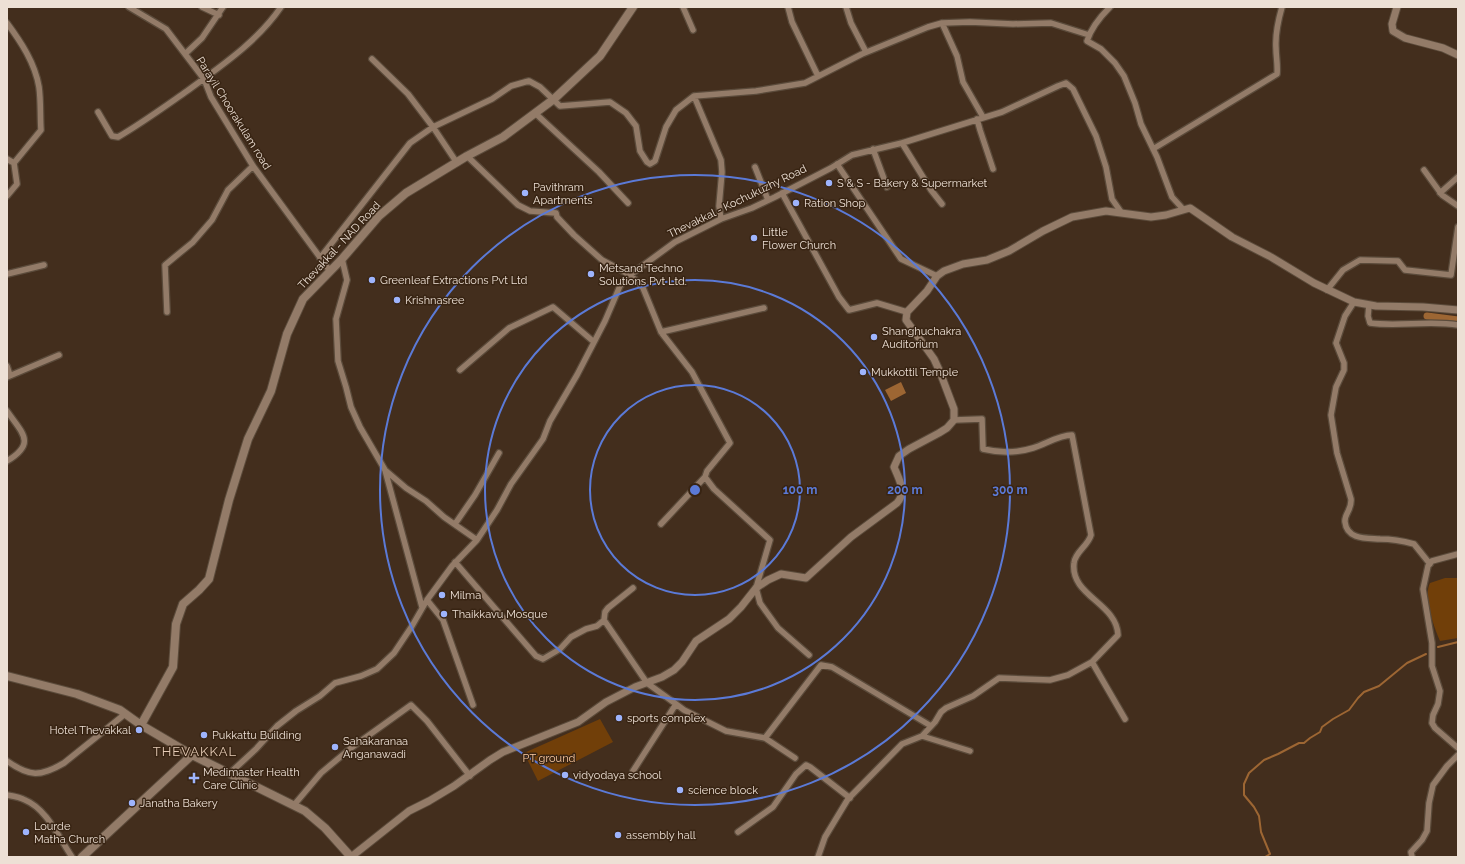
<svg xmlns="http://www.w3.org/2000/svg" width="1465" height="864" font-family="Raleway,sans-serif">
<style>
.green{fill:#713f09}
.water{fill:#9d6633}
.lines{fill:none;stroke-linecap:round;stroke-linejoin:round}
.stream{stroke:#9d6633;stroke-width:2}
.canal{stroke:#9d6633;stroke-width:7}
.minor-casing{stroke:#5b4b3b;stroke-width:8}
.tertiary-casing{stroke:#5b4b3b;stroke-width:9}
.secondary-casing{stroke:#5b4b3b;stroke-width:10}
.minor{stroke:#937b68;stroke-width:5.5}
.tertiary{stroke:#937b68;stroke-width:7}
.secondary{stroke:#937b68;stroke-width:8}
.ring{fill:none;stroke:#5b7ad7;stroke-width:2}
.poi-dot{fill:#9eb4fd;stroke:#382413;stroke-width:1.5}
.labels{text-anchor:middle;stroke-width:3;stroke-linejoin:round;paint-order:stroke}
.street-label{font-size:11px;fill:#ede0d5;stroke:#382413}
.poi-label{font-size:11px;fill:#ede0d5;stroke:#382413;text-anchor:start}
.park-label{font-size:11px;fill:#fccba3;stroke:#382413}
.quarter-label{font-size:13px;letter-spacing:1px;fill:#e5cbb6;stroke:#382413}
.centre{fill:#5b7ad7;stroke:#382413;stroke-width:2}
.ring-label{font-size:12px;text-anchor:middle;font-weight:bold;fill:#5b7ad7;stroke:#382413;stroke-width:3;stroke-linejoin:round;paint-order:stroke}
</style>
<rect width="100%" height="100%" fill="#432e1d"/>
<path class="green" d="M1445,578H1458V638L1440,641C1434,627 1423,597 1430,583Z
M600,719L613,742L538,781L524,753Z"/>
<path class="water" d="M901,382L906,393L891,401L885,390Z"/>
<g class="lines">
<path class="stream" d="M1438,647L1458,642
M1265,857L1270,854L1261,832L1259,816L1254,807L1244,795V784L1249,773L1264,760L1278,754L1299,743H1304L1310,738L1320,732L1322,727L1333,719L1349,710L1358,698L1364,692L1379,686L1407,663L1426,654"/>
<path class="canal" d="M1427,316L1458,320"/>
<g class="minor-casing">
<path id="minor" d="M129,7L166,29L185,54
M202,7L219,15
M223,7L202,38L185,54L204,79L211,97L253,166L330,271
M683,7L693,30
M788,7L792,22L818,76
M846,7L851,23L866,52
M1110,7C1101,16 1091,28 1087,41L1101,49L1115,63L1124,76L1135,103L1141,124L1157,157L1172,197L1183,209
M7,23C21,42 35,63 39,87C41,101 40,116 41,130L14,163
M942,23L957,56L963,82L983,117
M372,59L408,94L433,127L457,163
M694,96L721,160L722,172L719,206L721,219
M98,112L112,136L118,137C142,123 164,107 187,91C221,66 257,42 281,7
M535,113L599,172L628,203
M977,119L980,130L993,169
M902,143L931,190L942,204
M873,149L887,187
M1153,149L1277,74C1278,65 1276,57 1276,48C1275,34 1278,21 1282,7
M467,156L518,205L530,211L556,213L557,217L574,235L602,260L630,275L639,283L643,288L661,332L692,372L730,443L707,471L705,477L714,489L770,540L756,588L760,603L778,628L809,655
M7,159L14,163L17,184L7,196
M837,164L901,259L937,276
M755,167L768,200
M1424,170L1442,195L1458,206
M782,193L839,297L849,310L877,303L907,312
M1440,193L1458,177
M320,258L410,143L433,127L492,99L511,86L525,82L529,81L540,87L560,106L610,102L626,113L636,126L640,151L647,162L650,164L655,161L666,127L676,110L694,96L756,91L805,83L862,54L928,27L942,23L970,22L1013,24L1051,23L1089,35
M342,259L347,280L336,319L338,361L346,387L351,407L360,427L385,470L406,488L426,501L444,517L477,540
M7,274L44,265
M1327,290L1343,270L1360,260L1398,261L1405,270L1451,275L1458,227
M1354,302L1345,316L1336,343L1344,363V370L1336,387L1331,415L1337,453L1351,499C1352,510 1344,514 1345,522C1347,540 1367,538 1380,539C1391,539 1403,541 1414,544L1430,564
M1369,305L1368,316L1370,323C1399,327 1429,320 1458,325
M167,312L165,265L193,242L212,220L228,190L253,166
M661,332L764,308
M7,366L10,375
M460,370L509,328L553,307L594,342
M7,377L59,355
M7,411C22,433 37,443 7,461
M385,470L422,607
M455,524L475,495L499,453
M661,524L705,477
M1458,554L1432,561L1428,566L1423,589L1432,643V666L1440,691L1438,704L1433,715L1432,723L1435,728L1458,748
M455,562L536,656L543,659L560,649L571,637L586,629L597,626L604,620
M633,588L608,608L605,612L604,620L647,683L676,704L684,710L726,731L765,738L795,758
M427,600L443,620L473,705
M1092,662L1125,719
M922,736L970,751
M765,738L821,665L832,667L931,726
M7,761C30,777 40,777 64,763L125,714
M633,771L676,704
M230,773L256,749L277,726L296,711L320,696L335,683L361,676L377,669L394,653L412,626L427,600L452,566L477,540L497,510L511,484L543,439L550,421L577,375L605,321L620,286L630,275L675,242L721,219L752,208L775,197L831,168L852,155L902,143L1002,112L1058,86L1066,83L1073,89L1096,136L1106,167L1112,199L1121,212
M7,795C13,796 20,797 25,800C47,809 59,838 72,857
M294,805L321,773L351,748L411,705L427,721L470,776
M738,832L773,807L796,774L806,765L810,767L850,798
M818,857L825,837L848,799L902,744L922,736L935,722L941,712L946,708L973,696L999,678L1050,680L1068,675L1092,662L1118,635C1117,603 1070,596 1074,563C1075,552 1088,546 1091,535L1072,435C1059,435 1046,444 1033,448C1017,453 1000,453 983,449L982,419L954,420
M1412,857L1411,852L1422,840L1427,831L1429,803L1433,785L1447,766L1458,755"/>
</g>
<g class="tertiary-casing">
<path id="tertiary" d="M1397,7L1392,24L1393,31L1405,38L1443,48L1458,55
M351,857L409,811L429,801L454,786L490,760L503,752L578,722L606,702L635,687L662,677L674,670L682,662L696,641L729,619L741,607L756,588L768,580L781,574L806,578L851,537L897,503C907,492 899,479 894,467L899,456L909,449L939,433L947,428L954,420V409L940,372L934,359L906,320L907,312L927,291L937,276L944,271L963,264L987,260L1009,251L1043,231L1072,217L1106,211L1151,217L1166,215L1190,208L1232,237L1271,257L1314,283L1354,302L1376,306L1423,307L1458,310"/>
</g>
<g class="secondary-casing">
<path id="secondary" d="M7,676L77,694L120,710L141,725L192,755L305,811L325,828L351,857
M141,725L173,667L176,624L183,604L199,590L209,579L229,500L248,439L271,391L287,334L303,299L342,259L379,216L406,193L467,156L503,137L554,99L600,56L633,7
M82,857L192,755"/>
</g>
<use href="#minor" class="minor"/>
<use href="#tertiary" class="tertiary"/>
<use href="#secondary" class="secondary"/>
</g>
<g class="ring">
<circle cx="695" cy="490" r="105"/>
<circle cx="695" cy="490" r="210"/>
<circle cx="695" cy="490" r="315"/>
</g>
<g class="poi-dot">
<circle cx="829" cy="183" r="4"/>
<circle cx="525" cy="193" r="4"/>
<circle cx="796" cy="203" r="4"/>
<circle cx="754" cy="238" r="4"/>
<circle cx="591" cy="274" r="4"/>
<circle cx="372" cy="280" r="4"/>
<circle cx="397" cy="300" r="4"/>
<circle cx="874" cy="337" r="4"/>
<circle cx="863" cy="372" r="4"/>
<circle cx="442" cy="595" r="4"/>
<circle cx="444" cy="614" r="4"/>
<circle cx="619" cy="718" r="4"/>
<circle cx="139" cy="730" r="4"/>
<circle cx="204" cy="735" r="4"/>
<circle cx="335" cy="747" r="4"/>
<circle cx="565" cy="775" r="4"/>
<path d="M192 772h4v4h4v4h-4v4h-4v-4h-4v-4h4z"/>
<circle cx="680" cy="790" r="4"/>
<circle cx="132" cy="803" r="4"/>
<circle cx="26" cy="832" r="4"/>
<circle cx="618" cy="835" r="4"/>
</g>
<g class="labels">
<g class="street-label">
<text transform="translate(234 113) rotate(58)" y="4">Parayil Choorakulam road</text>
<text transform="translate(737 201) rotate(-26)" y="4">Thevakkal - Kochukuzhy Road</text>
<text transform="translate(339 245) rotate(-47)" y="4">Thevakkal - NAD Road</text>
</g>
<g class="poi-label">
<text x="837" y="187">S &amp; S - Bakery &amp; Supermarket</text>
<text x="533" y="191">Pavithram<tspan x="533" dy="13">Apartments</tspan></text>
<text x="804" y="207">Ration Shop</text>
<text x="762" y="236">Little<tspan x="762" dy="13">Flower Church</tspan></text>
<text x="599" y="272">Metsand Techno<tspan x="599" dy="13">Solutions Pvt Ltd.</tspan></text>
<text x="380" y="284">Greenleaf Extractions Pvt Ltd</text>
<text x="405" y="304">Krishnasree</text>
<text x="882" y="335">Shanghuchakra<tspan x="882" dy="13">Auditorium</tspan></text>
<text x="871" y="376">Mukkottil Temple</text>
<text x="450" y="599">Milma</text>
<text x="452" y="618">Thaikkavu Mosque</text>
<text x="627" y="722">sports complex</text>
<text x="131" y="734" text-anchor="end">Hotel Thevakkal</text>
<text x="212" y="739">Pukkattu Building</text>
<text x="343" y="745">Sahakaranaa<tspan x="343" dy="13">Anganawadi</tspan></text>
<text x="203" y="776">Medimaster Health<tspan x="203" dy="13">Care Clinic</tspan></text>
<text x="573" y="779">vidyodaya school</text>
<text x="688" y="794">science block</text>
<text x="140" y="807">Janatha Bakery</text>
<text x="34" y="830">Lourde<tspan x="34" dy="13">Matha Church</tspan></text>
<text x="626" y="839">assembly hall</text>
</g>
<g class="park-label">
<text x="549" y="762">PT ground</text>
</g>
<g class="quarter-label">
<text x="195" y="756">THEVAKKAL</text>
</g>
</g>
<circle cx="695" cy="490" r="6" class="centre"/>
<g class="ring-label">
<text x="800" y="494">100 m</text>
<text x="905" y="494">200 m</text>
<text x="1010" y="494">300 m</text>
</g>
<rect width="1465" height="864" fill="none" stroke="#ede0d5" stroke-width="16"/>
</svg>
